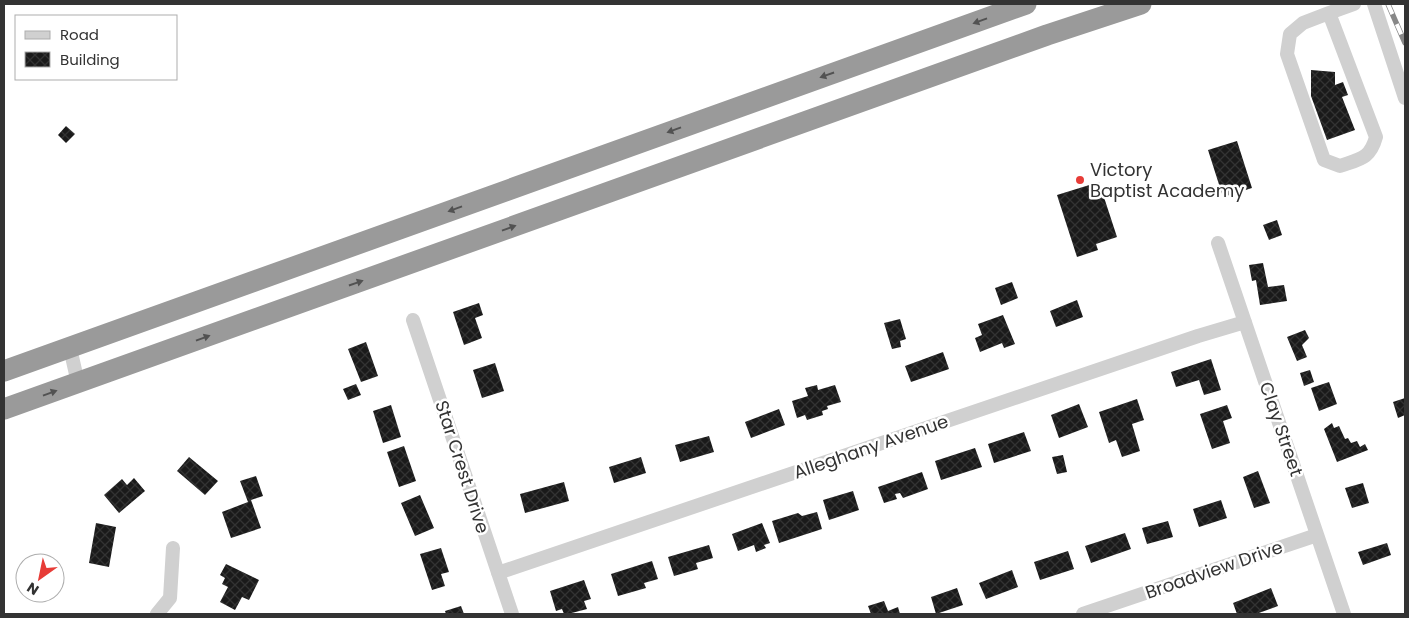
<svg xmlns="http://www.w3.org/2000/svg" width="1409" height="618" font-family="Poppins,sans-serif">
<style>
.building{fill:url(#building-cross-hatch)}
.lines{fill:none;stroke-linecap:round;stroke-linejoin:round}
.minor{stroke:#d0d0d0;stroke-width:14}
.highway{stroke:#9a9a9a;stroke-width:21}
.rail-casing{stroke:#888;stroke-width:5.5}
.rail{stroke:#fff;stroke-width:4;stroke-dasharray:11;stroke-linecap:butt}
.oneway{fill:#525252}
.poi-dot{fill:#e73c37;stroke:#fff;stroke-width:2}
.labels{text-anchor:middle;stroke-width:5;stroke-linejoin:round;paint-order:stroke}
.poi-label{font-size:18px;fill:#333;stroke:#fff;text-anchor:start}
.street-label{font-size:18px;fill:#333;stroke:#fff}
</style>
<defs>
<pattern id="building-cross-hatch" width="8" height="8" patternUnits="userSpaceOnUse" patternTransform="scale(1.25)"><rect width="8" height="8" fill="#1a1a1a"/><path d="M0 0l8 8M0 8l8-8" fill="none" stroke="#333"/></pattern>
</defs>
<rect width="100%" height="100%" fill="#fff"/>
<path class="building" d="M1311,70L1335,72V85L1343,82L1348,95L1342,97L1355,130L1327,140L1311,96Z
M66,126L75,134L66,143L58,135Z
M1237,141L1252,188L1223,197L1208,150Z
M1099,182L1117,237L1096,244L1098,250L1077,257L1057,195Z
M1277,220L1282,235L1269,240L1263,225Z
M1263,263L1268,287L1284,285L1287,301L1260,305L1256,280L1252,281L1249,265Z
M1012,282L1018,298L1001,305L995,288Z
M1077,300L1083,317L1056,327L1050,311Z
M479,303L483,315L475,318L482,338L464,345L453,312Z
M1003,315L1015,344L1004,348L1002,343L980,352L975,338L982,335L978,324Z
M900,319L906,339L900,341L901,347L892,349L884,323Z
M1305,330L1309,338L1302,345L1307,357L1297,361L1287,337Z
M366,342L378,376L361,382L348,349Z
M943,352L949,369L911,382L905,366Z
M1211,359L1221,390L1204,395L1199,380L1176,387L1171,372Z
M495,363L504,391L482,398L473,370Z
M1310,370L1314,382L1304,386L1300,373Z
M1329,382L1337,404L1319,411L1311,388Z
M356,384L361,395L348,400L343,389Z
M817,385L818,390L835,385L841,402L827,406L828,409L822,411L823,415L807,420L805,415L797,418L792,401L808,396L805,388Z
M1405,398V415L1398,418L1393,402Z
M1137,399L1144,420L1132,424L1140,451L1122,457L1116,440L1109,443L1099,412Z
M1079,404L1088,427L1059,438L1051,415Z
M391,405L401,437L383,443L373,411Z
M1227,405L1232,418L1223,421L1230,443L1212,449L1200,414Z
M779,409L785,425L751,438L745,422Z
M1332,423L1334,428L1339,426L1345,439L1348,438L1351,443L1357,441L1360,447L1365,444L1368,450L1337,462L1324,429Z
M1024,432L1031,451L994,463L988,444Z
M709,436L714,452L680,462L675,445Z
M404,446L416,481L399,487L387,452Z
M975,448L982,467L941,480L935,461Z
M1063,455L1067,472L1057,474L1052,457Z
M189,457L218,481L205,495L177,471Z
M641,457L646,473L614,483L609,467Z
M1258,471L1270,503L1254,508L1243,477Z
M922,472L928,489L903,498L900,493L895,494L897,499L884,503L878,487Z
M256,476L263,496L251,500L261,528L231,538L222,512L248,502L240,481Z
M134,478L145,491L119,513L104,495L122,479L127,485Z
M564,482L569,501L525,513L520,494Z
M1363,483L1369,503L1352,508L1345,488Z
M853,491L859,510L829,520L823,500Z
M420,495L434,528L415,536L401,503Z
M1221,500L1227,518L1199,527L1193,509Z
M817,512L822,529L779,543L772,521L798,513L802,516Z
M1168,521L1173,537L1147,544L1142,528Z
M96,523L116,527L109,567L89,563Z
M762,523L770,543L764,545L766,548L756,552L754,545L738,551L732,534Z
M1125,533L1131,549L1091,563L1085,546Z
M1387,543L1391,555L1363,565L1358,552Z
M709,545L713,558L696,563L698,569L674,576L668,557Z
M441,548L449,572L441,574L445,586L432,590L420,554Z
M1068,551L1074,569L1040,580L1034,562Z
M652,561L658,579L644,583L646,588L618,596L611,574Z
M226,564L259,580L249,600L242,597L235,610L220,602L228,587L222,584L225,578L220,575Z
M1012,570L1018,587L986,599L979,583Z
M584,580L591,599L584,601L587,609L568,614H564L562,609L556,611L550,591Z
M957,588L963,605L936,614L931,597Z
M1271,588L1278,606L1256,614H1237L1233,603Z
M884,601L888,611L898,607L900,614H871L868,606Z
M461,606L464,614H446L445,611Z"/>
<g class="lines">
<path class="minor" d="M1374,4L1405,98
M1329,13L1303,23L1290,34L1287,54L1324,160L1340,166C1360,159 1370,159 1376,137L1329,13L1354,4
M1218,243L1344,614
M413,320L512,614
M70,348L78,383
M498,573L1198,336L1245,322
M157,614L170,598L173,548
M1083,614L1317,535"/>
<path class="highway" d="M4,371L1026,4
M4,409L1047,35L1141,4"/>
<g class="rail-casing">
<path id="rail" d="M1388,4L1405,43"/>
</g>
<use href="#rail" class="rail"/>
</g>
<defs><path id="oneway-solid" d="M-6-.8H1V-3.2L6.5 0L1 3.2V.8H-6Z" transform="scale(1.25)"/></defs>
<g class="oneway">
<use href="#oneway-solid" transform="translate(980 21) rotate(160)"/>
<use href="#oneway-solid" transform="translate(827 75) rotate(161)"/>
<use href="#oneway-solid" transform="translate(674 130) rotate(160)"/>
<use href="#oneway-solid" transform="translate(455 209) rotate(160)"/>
<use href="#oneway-solid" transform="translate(509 228) rotate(-20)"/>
<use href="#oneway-solid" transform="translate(356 283) rotate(-19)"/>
<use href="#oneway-solid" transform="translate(203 338) rotate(-20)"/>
<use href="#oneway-solid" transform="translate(50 393) rotate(-20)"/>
</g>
<circle class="poi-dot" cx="1080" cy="180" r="5"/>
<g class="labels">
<g class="poi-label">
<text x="1090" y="176">Victory<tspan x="1090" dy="21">Baptist Academy</tspan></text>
</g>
<g class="street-label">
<text transform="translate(1281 429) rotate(71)" y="6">Clay Street</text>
<text transform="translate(871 447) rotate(-19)" y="6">Alleghany Avenue</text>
<text transform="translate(462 467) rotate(72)" y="6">Star Crest Drive</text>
<text transform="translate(1214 570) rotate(-19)" y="6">Broadview Drive</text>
</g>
</g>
<rect width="1409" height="618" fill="none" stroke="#333333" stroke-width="10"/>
<rect x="15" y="15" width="162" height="65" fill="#ffffff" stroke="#adadad"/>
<rect x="25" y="31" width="25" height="8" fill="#d0d0d0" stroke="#adadad"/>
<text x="60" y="40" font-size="15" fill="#333333">Road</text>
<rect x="25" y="52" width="25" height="15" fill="url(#building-cross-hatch)" stroke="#adadad"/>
<text x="60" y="65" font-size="15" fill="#333333">Building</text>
<g transform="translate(40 578) rotate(213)"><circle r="24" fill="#ffffff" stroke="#adadad"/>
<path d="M0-4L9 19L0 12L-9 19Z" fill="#e73c37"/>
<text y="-8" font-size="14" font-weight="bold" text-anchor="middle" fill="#333333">N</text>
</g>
</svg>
